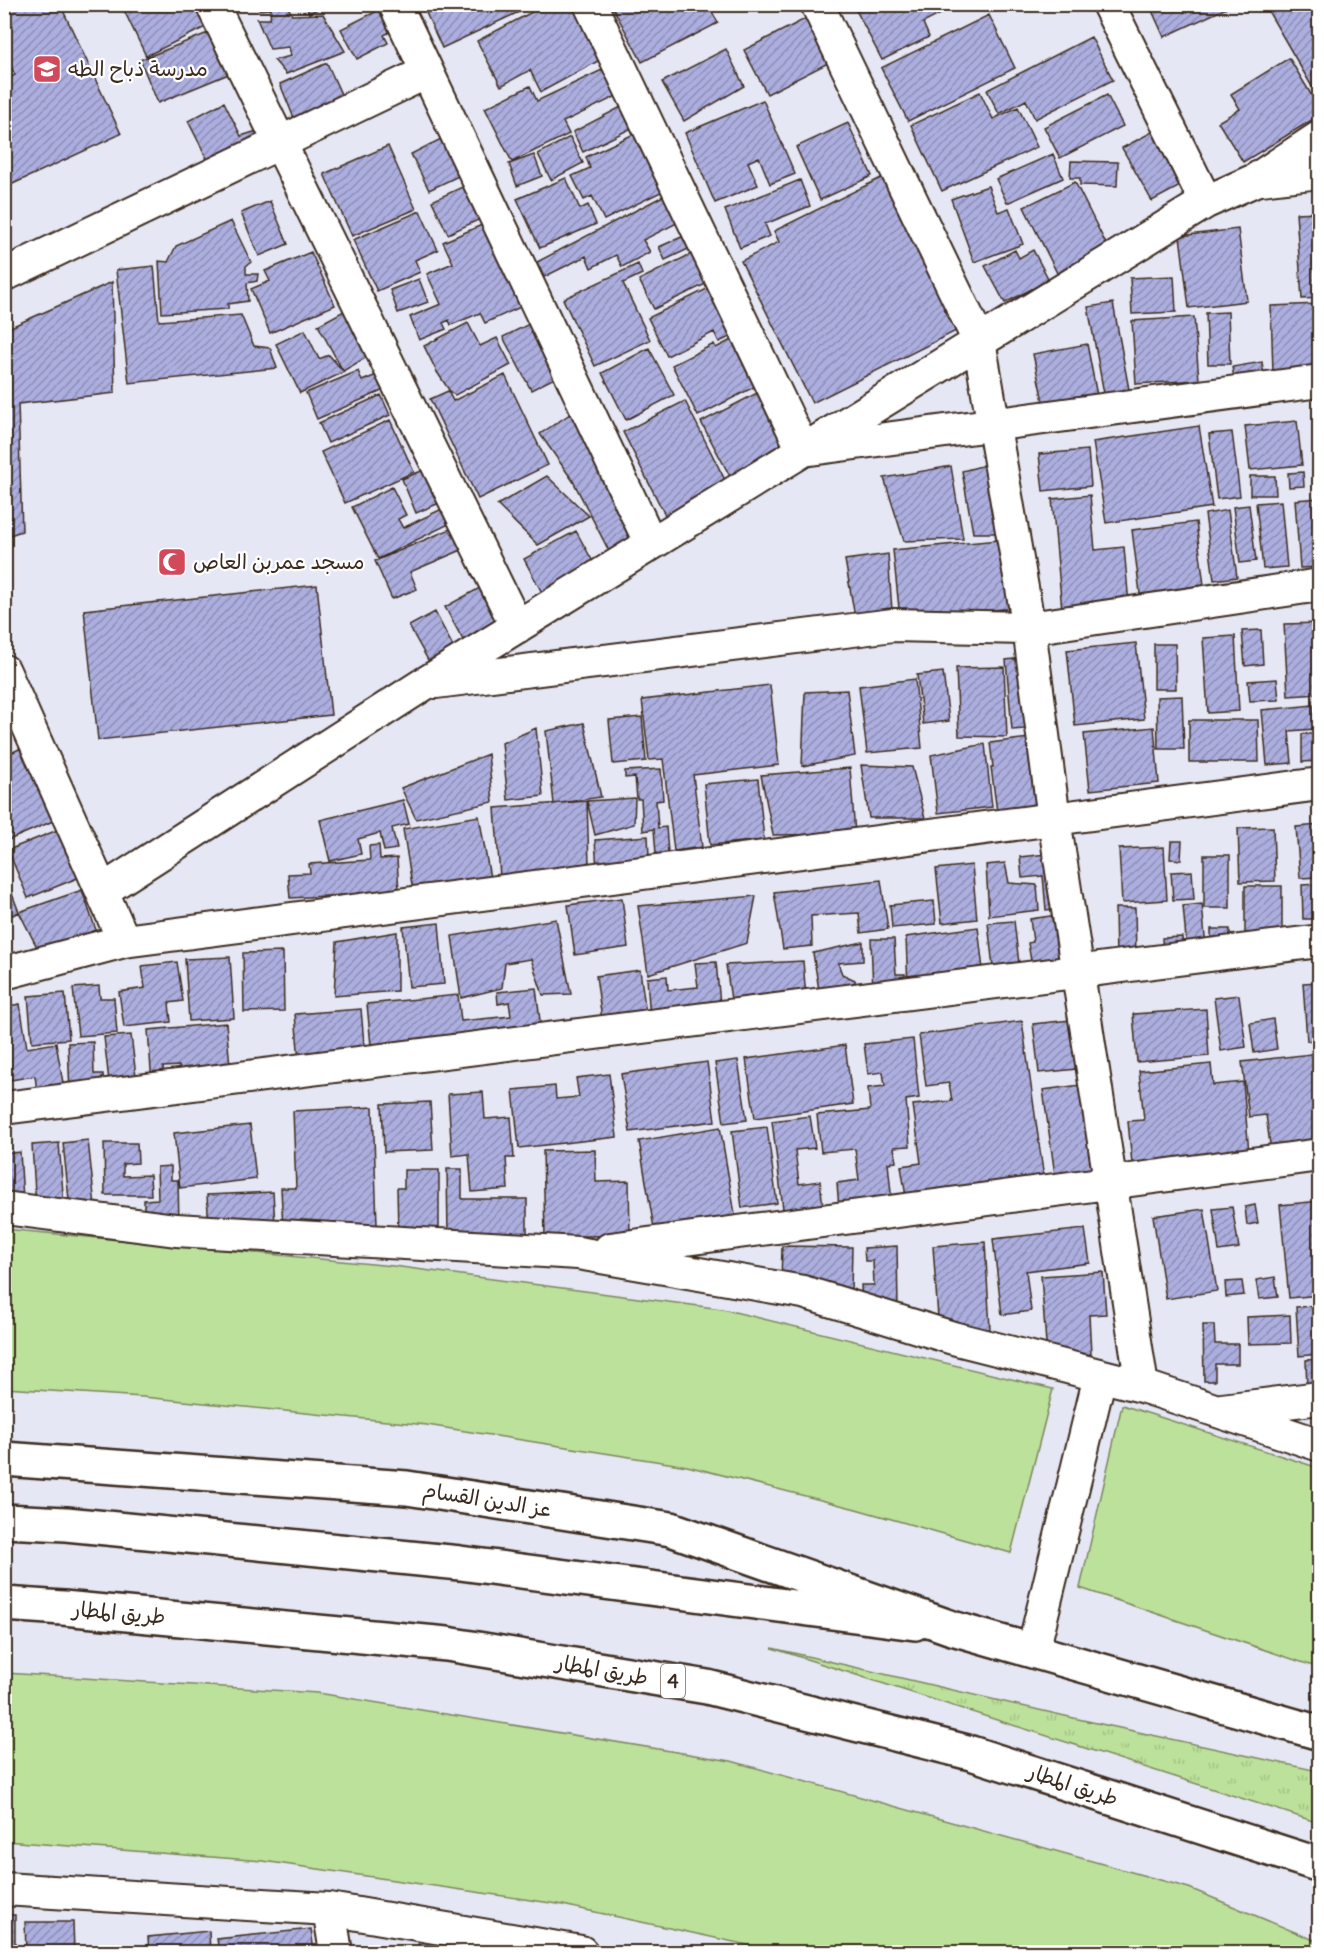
<svg xmlns="http://www.w3.org/2000/svg" width="1324" height="1957" font-family="Delius,'Playpen Sans Arabic',sans-serif">
<style>
.grass{fill:url(#grass-tufts);stroke:#7c865c;stroke-width:1.5}
.park{fill:#bce19b;stroke:#7c865c;stroke-width:1.5}
.building{fill:url(#building-hatch);stroke:#3b2a1e;stroke-width:1.5}
.lines{fill:none;stroke-linecap:round;stroke-linejoin:round}
.street-casing{stroke:#3b2a1e;stroke-width:36}
.primary-casing{stroke:#3b2a1e;stroke-width:38}
.highway-casing{stroke:#3b2a1e;stroke-width:38}
.street{stroke:#fff;stroke-width:32}
.primary{stroke:#fff;stroke-width:33}
.highway{stroke:#fff;stroke-width:33}
.labels{text-anchor:middle;stroke-width:4.5;stroke-linejoin:round;paint-order:stroke}
.shield{fill:#fff;stroke:#766a62;stroke-width:1.5}
.shield-label{font-size:20px;font-weight:bold;fill:#3b2a1e}
.poi-label{font-size:21px;fill:#3b2a1e;stroke:#fff;text-anchor:start}
.street-label{font-size:21px;fill:#3b2a1e;stroke:#fff}
</style>
<defs>
<pattern id="grass-tufts" width="24" height="20" patternUnits="userSpaceOnUse" patternTransform="scale(1.5)"><rect width="24" height="20" fill="#bce19b"/><path d="M3 7l-1-3M5 7V3M7 7l1-3M15 17l-1-3M17 17v-4M19 17l1-3" fill="none" stroke="#a2c185"/></pattern>
<pattern id="building-hatch" width="6" height="6" patternUnits="userSpaceOnUse" patternTransform="scale(1.5)"><rect width="6" height="6" fill="#acaedf"/><path d="M-1 1l2-2M0 6l6-6M5 7l2-2" fill="none" stroke="#8d8eb4"/></pattern>
</defs>
<rect width="100%" height="100%" fill="#e6e7f5"/>
<filter id="ink" filterUnits="userSpaceOnUse"><feTurbulence type="fractalNoise" baseFrequency=".0167" numOctaves="2"/><feDisplacementMap in="SourceGraphic" scale="12" xChannelSelector="R" yChannelSelector="G"/><feConvolveMatrix kernelMatrix="1 2 1 2 8 2 1 2 1" color-interpolation-filters="sRGB"/></filter>
<g filter="url(#ink)">
<path class="grass" d="M772,1648L1078,1719L1318,1771L1319,1823Z"/>
<path class="park" d="M4,1229L393,1266L722,1309L1053,1389L1011,1553L856,1509L687,1466L427,1425L143,1397L5,1388Z
M1122,1405L1319,1468V1668L1080,1588Z
M5,1673L318,1693L731,1761L1189,1888L1319,1942V1952H780L558,1904L263,1861L5,1841Z"/>
<path class="building" d="M4,4H60L121,134L4,188V80L15,75L4,52Z
M121,4H205L214,23L146,56Z
M260,4H293L289,9L292,15L323,14L345,51L286,74L274,60L291,56L289,47L270,49L257,19H270L271,9L259,10Z
M305,4H329L309,13Z
M422,4H536L442,48Z
M547,4H585L602,59L541,92L530,70L501,86L477,41Z
M611,4H708L718,23L642,62Z
M868,4H958V5L923,23L929,37L882,60L856,10Z
M1149,4H1230L1231,6L1164,37Z
M1264,4H1320V96L1318,97Z
M387,6L398,28L384,35L388,43L357,59L341,29Z
M813,15L836,59L767,94L744,50Z
M989,15L1015,68L908,121L881,68Z
M213,31L231,73L158,103L140,60Z
M1091,37L1113,80L1035,119L1026,100L999,114L987,90Z
M726,49L744,86L684,121L662,82Z
M1289,58L1320,109V115L1243,162L1218,122L1240,109L1231,94Z
M327,63L344,101L296,123L280,84Z
M604,69L617,96L563,122L569,134L512,162L485,108L530,86L537,101Z
M980,92L993,119L1018,107L1037,147L942,191L911,125Z
M1107,95L1123,126L1060,158L1044,127Z
M763,100L795,174L770,184L759,157L748,162L758,185L715,203L685,133Z
M224,102L241,136L263,129L269,148L215,174L188,121Z
M621,107L632,128L583,152L573,132Z
M848,123L872,176L820,200L796,147Z
M640,131L669,188L604,220L592,196L584,200L572,176L590,168L586,157Z
M1154,131L1184,184L1152,201L1122,148Z
M449,135L467,172L429,190L411,154Z
M570,137L583,163L551,180L538,154Z
M388,146L416,209L352,236L324,174Z
M1053,154L1063,178L1007,203L996,179Z
M534,155L542,176L517,186L509,164Z
M1071,161L1118,162L1117,186L1080,185V178H1070Z
M885,176L962,328L812,403L741,261L779,242L774,231Z
M566,178L580,209L588,205L596,224L540,248L517,199Z
M800,180L810,206L765,224L770,236L740,248L725,210Z
M473,182L489,215L448,234L432,201Z
M1075,182L1110,252L1059,277L1024,207Z
M988,186L998,212L1009,208L1023,244L974,262L951,199Z
M665,195L679,222L643,240L650,252L622,267L616,255L591,268L586,256L544,277L537,262Z
M270,201L288,244L259,256L241,213Z
M420,211L438,250L415,260L420,272L377,291L353,240Z
M1320,212V298L1302,299L1296,213Z
M231,221L251,262L246,266V274H258L257,281L247,283L248,301L228,304V309L162,313L159,261L168,262L176,246Z
M491,221L527,304L485,323L480,313L451,325L449,320L443,323L446,329L419,340L410,317L441,304L427,274L453,263L443,242Z
M1238,229L1247,301L1189,308L1180,236Z
M693,232L699,244L665,260L659,247Z
M699,250L714,280L654,309L639,280Z
M1015,250L1019,258L1033,250L1049,280L1005,303L985,266Z
M311,252L335,305L270,333L251,289L270,281L265,271Z
M638,264L642,274L623,283L650,340L595,366L563,299Z
M154,266L159,321L241,315L254,346L270,348L277,368L129,383L116,270Z
M1174,276L1176,312L1132,314L1130,278Z
M419,279L428,302L398,313L390,290Z
M112,282L115,393L18,404L22,531L4,537V330Z
M717,284L741,332L719,342L714,332L667,356L648,318Z
M1113,303L1130,395L1105,399L1088,307Z
M1320,304V372L1273,373L1271,306Z
M557,310L584,363L531,390L503,337Z
M344,311L369,356L343,371L318,325Z
M1228,312L1230,364H1208L1206,313Z
M1194,317L1199,380L1136,384L1132,321Z
M468,323L480,346L497,338L511,365L455,395L451,393L437,372L424,346Z
M305,330L319,359L329,355L344,372L300,393L276,344Z
M735,338L758,385L698,416L672,365L714,344L716,348Z
M1087,344L1098,401L1045,411L1033,354Z
M649,348L674,395L626,420L602,373Z
M1262,362L1265,383L1236,388L1232,367Z
M358,371L362,381L384,372L391,387L317,419L306,393Z
M505,375L548,465L478,499L430,399L448,391L453,401Z
M763,390L793,446L731,478L701,422Z
M381,395L390,415L328,443L319,423Z
M685,401L727,484L665,515L623,432Z
M576,410L639,535L611,555L573,481L540,434Z
M390,420L414,472L345,503L321,452Z
M1297,421L1302,465L1250,470L1245,426Z
M1199,426L1212,507L1106,523L1093,442Z
M1232,432L1240,496L1217,499L1209,434Z
M1088,450L1091,486L1043,491L1039,454Z
M993,463L1002,533H973L962,471Z
M951,466L963,539L904,541L884,478Z
M431,467L444,501L416,513L402,479Z
M1303,472L1304,486L1289,487L1288,473Z
M547,476L589,516L538,545L497,505Z
M1250,476H1275L1276,495H1250Z
M392,487L406,515L398,519L403,528L446,507L453,522L378,559L352,507Z
M1090,495L1095,550L1124,547L1129,604L1062,610L1052,499Z
M1320,498V567L1300,568L1295,500Z
M1281,501L1287,567L1263,569L1256,503Z
M1249,505L1256,561L1240,563L1233,507Z
M1228,510L1237,577L1214,580L1205,514Z
M1196,522L1205,593L1141,601L1132,530Z
M455,527L464,549L410,572L417,589L392,599L375,561Z
M576,531L598,571L546,600L524,559Z
M1009,539L1015,608L900,618L893,550Z
M888,554L893,625L856,623L845,560Z
M489,583L513,626L469,651L445,607Z
M317,585L331,715L98,740L84,610Z
M435,612L458,656L433,669L409,626Z
M1320,623V694L1288,696L1284,624Z
M1261,630L1263,664L1245,666L1242,631Z
M1235,636L1239,711L1208,713L1203,638Z
M1136,643L1144,719L1075,726L1067,650Z
M1154,644H1175L1176,689H1154Z
M1031,657L1037,728L1012,730L1006,660Z
M1004,667L1007,737L959,736L956,668Z
M943,672L949,721L923,724L917,675Z
M915,679L922,748L867,753L859,686Z
M1277,679L1279,700L1250,701L1248,681Z
M770,685L779,765L693,775L702,847L674,851L663,759L649,760L642,700Z
M847,690L855,756L802,766L805,692Z
M1182,696L1184,749H1158L1157,697Z
M1313,705L1315,729L1289,731L1292,763L1267,765L1262,710Z
M642,717L646,761L613,764L609,720Z
M1189,720H1258L1259,762H1189Z
M584,723L601,797L554,804L546,731Z
M1154,727L1159,783L1090,790L1084,734Z
M536,728L543,796L508,800L502,743Z
M1302,734H1320V761L1302,762Z
M1037,737L1046,806L997,812L991,767H993L990,743Z
M985,744L992,807L938,813L931,755Z
M28,745L60,818L4,842V756Z
M488,754L493,802L416,819L401,788Z
M861,765L912,767L925,818H869Z
M850,768L855,834L773,835L761,775Z
M661,769L663,800L656,801L658,828L666,827L668,853L656,854L654,829L643,831L641,799H637L635,777L625,778V771Z
M758,779L764,840L710,845L704,784Z
M635,798L634,824L595,835L587,801Z
M403,800L409,824L392,828L397,849L384,851L380,833L358,839L361,854L330,861L320,820Z
M587,801L589,865L500,877L495,808Z
M479,816L490,878L413,891L403,829Z
M1320,825V877L1300,878L1296,827Z
M65,827L85,875L28,898L8,850Z
M1273,827L1275,881L1240,882L1238,828Z
M648,836L649,857L597,869L595,840Z
M1171,841H1182L1181,860L1170,859Z
M379,845L380,859L397,858L399,892L290,898L288,874L310,873L309,864L370,860L369,846Z
M1164,847L1167,900L1122,903L1119,849Z
M1056,853L1062,908L1046,910L1043,876L1022,878L1020,857Z
M1204,855H1230V908H1204Z
M1005,863L1009,883L1037,885L1039,910L989,916L986,865Z
M972,865L977,919L942,923L936,869Z
M1192,871L1194,899L1173,900L1171,872Z
M4,873L19,912L4,919Z
M881,880L888,929L861,933L859,913L811,916L812,946L783,949L774,892Z
M1320,884V919H1303L1302,885Z
M1245,886H1282V941H1245Z
M82,890L96,930L41,955L19,912Z
M756,896L747,943L648,974L638,906Z
M622,898L628,947L575,955L568,905Z
M934,901L936,924L892,928L890,905Z
M1202,904L1206,948L1187,950L1183,906Z
M1115,908H1135L1136,958L1116,959Z
M1064,914L1062,968L1033,973L1028,943L1033,942L1030,919Z
M556,919L571,994L543,995L531,959L505,963L502,988L461,998L452,936Z
M1014,921L1020,972L994,976L988,923Z
M439,923L444,984L409,987L403,927Z
M978,927L984,978L908,988L906,937Z
M1211,929H1230V950L1211,951Z
M397,932V991L334,996L337,942Z
M1182,937L1183,955L1163,956L1162,938Z
M871,939H894L896,974H905V990L873,992Z
M863,942V961L838,963L842,974L855,980V995L820,996L813,953Z
M283,952L284,1011L244,1012L243,953Z
M230,957L234,1018L189,1021L185,959Z
M803,961L806,998L731,1000L726,965Z
M177,962L183,1001L169,1003L171,1022L124,1027L119,992L145,988L142,966Z
M716,962L721,1014L650,1020L647,978L667,976L668,990L698,987L695,963Z
M640,970L647,1021L603,1027L596,976Z
M1320,982V1040L1307,1041L1303,983Z
M99,986L100,998H114L117,1033L78,1036L73,988Z
M536,988L542,1037L372,1056L367,1004L458,995L461,1021L511,1016L509,1002L498,1004L497,992Z
M65,993L69,1039L32,1042L28,996Z
M1239,995L1246,1047L1221,1051L1214,998Z
M20,1004L27,1048L56,1043L65,1094L38,1098L35,1076L4,1081V1007Z
M361,1009L365,1056L299,1061L295,1014Z
M1206,1009L1209,1056L1137,1062L1133,1014Z
M1080,1019L1086,1068L1039,1073L1033,1024Z
M1273,1019L1277,1049L1254,1053L1250,1023Z
M1022,1021L1044,1179L906,1197L901,1166L921,1163L913,1105L952,1101L949,1083L926,1086L919,1035Z
M226,1023L231,1076L180,1080L179,1066L163,1067L164,1082L152,1083L148,1030Z
M131,1035L136,1076L110,1090L104,1037Z
M913,1039L919,1098L906,1100L910,1146L894,1147L896,1162L888,1163L892,1203L839,1209L837,1183L859,1180L855,1149L821,1152L817,1115L870,1110L868,1088L885,1086L883,1072L868,1074L864,1044Z
M93,1042L94,1074H103L104,1092L70,1094L68,1043Z
M845,1045L853,1104L755,1118L746,1059Z
M1320,1053V1146L1271,1152L1266,1115L1249,1117L1242,1062Z
M738,1060L747,1120L724,1123L715,1063Z
M707,1062L715,1121L630,1132L621,1074Z
M1211,1064L1213,1085L1243,1082L1249,1153L1132,1164L1128,1121L1144,1120L1139,1071Z
M609,1074L617,1137L519,1148L513,1090L555,1086L556,1099L579,1097L576,1078Z
M1088,1084L1101,1175L1056,1182L1043,1090Z
M483,1092L485,1119L511,1117L514,1158H506L508,1189L472,1192L469,1154L452,1156L448,1094Z
M430,1102L433,1150L384,1152L382,1104Z
M373,1107L377,1225L283,1229L281,1188H296L293,1111Z
M810,1116L815,1148L795,1150L799,1184L820,1181L824,1215L772,1221L771,1211L783,1209L772,1121Z
M250,1125L256,1179L180,1188L174,1133Z
M720,1127L737,1226L656,1240L639,1141Z
M767,1127L777,1203L742,1208L732,1131Z
M88,1140L95,1206L70,1209L63,1143Z
M59,1143L64,1206L36,1208L32,1145Z
M104,1143H137L138,1163L123,1164V1176L150,1175L151,1195H105Z
M595,1150L596,1182L629,1181L630,1235L545,1237L543,1151Z
M20,1152L23,1199L4,1201V1154Z
M171,1166V1180H178L179,1225L144,1226V1200L158,1199L157,1167Z
M447,1169H462V1199H527V1233L448,1234Z
M404,1170H439V1231H398L397,1188H404Z
M273,1192L275,1225L209,1229L207,1195Z
M1320,1201V1295L1289,1298L1280,1205Z
M1255,1205L1258,1223L1247,1225L1245,1207Z
M1232,1207L1239,1248L1219,1251L1213,1209Z
M1204,1209L1217,1291L1166,1299L1153,1216Z
M1085,1229L1090,1263L1026,1271L1031,1311L1002,1315L993,1239Z
M985,1242L990,1329L939,1332L933,1246Z
M782,1246L852,1247L851,1291L781,1284Z
M897,1246L898,1309L862,1304L861,1285H874L873,1261H865L864,1248Z
M1103,1272L1106,1314L1089,1315L1091,1354L1047,1357L1041,1276Z
M1275,1277L1278,1297L1259,1299L1256,1280Z
M1242,1281L1244,1295L1226,1297L1225,1282Z
M1320,1306V1354L1299,1356L1296,1307Z
M1290,1315L1291,1343L1248,1344L1247,1317Z
M1203,1325H1214L1215,1344H1238V1364H1215V1381H1204Z
M1320,1359V1390H1307L1306,1360Z
M4,1915H15V1952H4Z
M25,1922H73L74,1952H26Z
M311,1929L314,1952H219L217,1939Z
M209,1931L210,1952H149L148,1937Z
M419,1931L463,1935L462,1952H418Z"/>
<g class="lines">
<g class="street-casing">
<path id="street" d="M212,4L517,627
M395,4L651,544
M590,4L803,450L1320,381
M817,4L979,341L1029,628L1054,819L1142,1386
M1108,4L1206,202
M1261,179L1320,172
M4,275L427,72
M4,671L124,941
M436,682L893,625L1029,628L1320,585
M102,891L424,684L1206,202L1255,180L1320,137
M4,973L124,941L1320,784
M4,1108L1320,941
M4,1208L176,1230L578,1253L803,1292L953,1338L1142,1386L1320,1445
M610,1249L1320,1155
M1222,1410L1320,1398
M1033,1651L1100,1376
M4,1889L329,1909L581,1952
M329,1909L336,1952"/>
</g>
<g class="primary-casing">
<path id="primary" d="M4,1521L66,1524L460,1563L915,1623"/>
</g>
<g class="highway-casing">
<path id="highway" d="M4,1459L407,1488L671,1529L952,1628L1320,1733
M4,1604L63,1608L447,1644L707,1687L971,1753L1320,1865"/>
</g>
<use href="#street" class="street"/>
<use href="#primary" class="primary"/>
<use href="#highway" class="highway"/>
</g>
</g>
<defs>
<g id="school-square" transform="scale(1.5)"><rect x="-9" y="-9" width="18" height="18" rx="4" fill="#d1495b" stroke="#fff"/><path d="M0-5L7-2L0 1L-7-2ZM-4 1L0 2.5L4 1V4Q0 6-4 4Z" fill="#fff"/></g>
<g id="mosque-square" transform="scale(1.5)"><rect x="-9" y="-9" width="18" height="18" rx="4" fill="#d1495b" stroke="#fff"/><path d="M3.5-4.9A6 6 0 1 0 3.5 4.9A5 5 0 1 1 3.5-4.9Z" fill="#fff"/></g>
</defs>
<g fill-rule="evenodd">
<use href="#school-square" x="47" y="69"/>
<use href="#mosque-square" x="172" y="562"/>
</g>
<g class="labels">
<rect class="shield" x="661" y="1664" width="24" height="34" rx="4.5"/>
<g class="shield-label">
<text x="673" y="1688">4</text>
</g>
<g class="poi-label">
<text x="68" y="76">مدرسة ذباح الطه</text>
<text x="193" y="569">مسجد عمربن العاص</text>
</g>
<g class="street-label">
<text transform="translate(487 1500) rotate(9)" y="7">عز الدين القسام</text>
<text transform="translate(119 1613) rotate(5)" y="7">طريق المطار</text>
<text transform="translate(602 1670) rotate(10)" y="7">طريق المطار</text>
<text transform="translate(1073 1785) rotate(18)" y="7">طريق المطار</text>
</g>
</g>
<rect width="1324" height="1957" fill="none" stroke="#fff" stroke-width="24"/>
<rect x="12" y="12" width="1300" height="1933" fill="none" stroke="#3b2a1e" stroke-width="2" filter="url(#ink)"/>
</svg>
